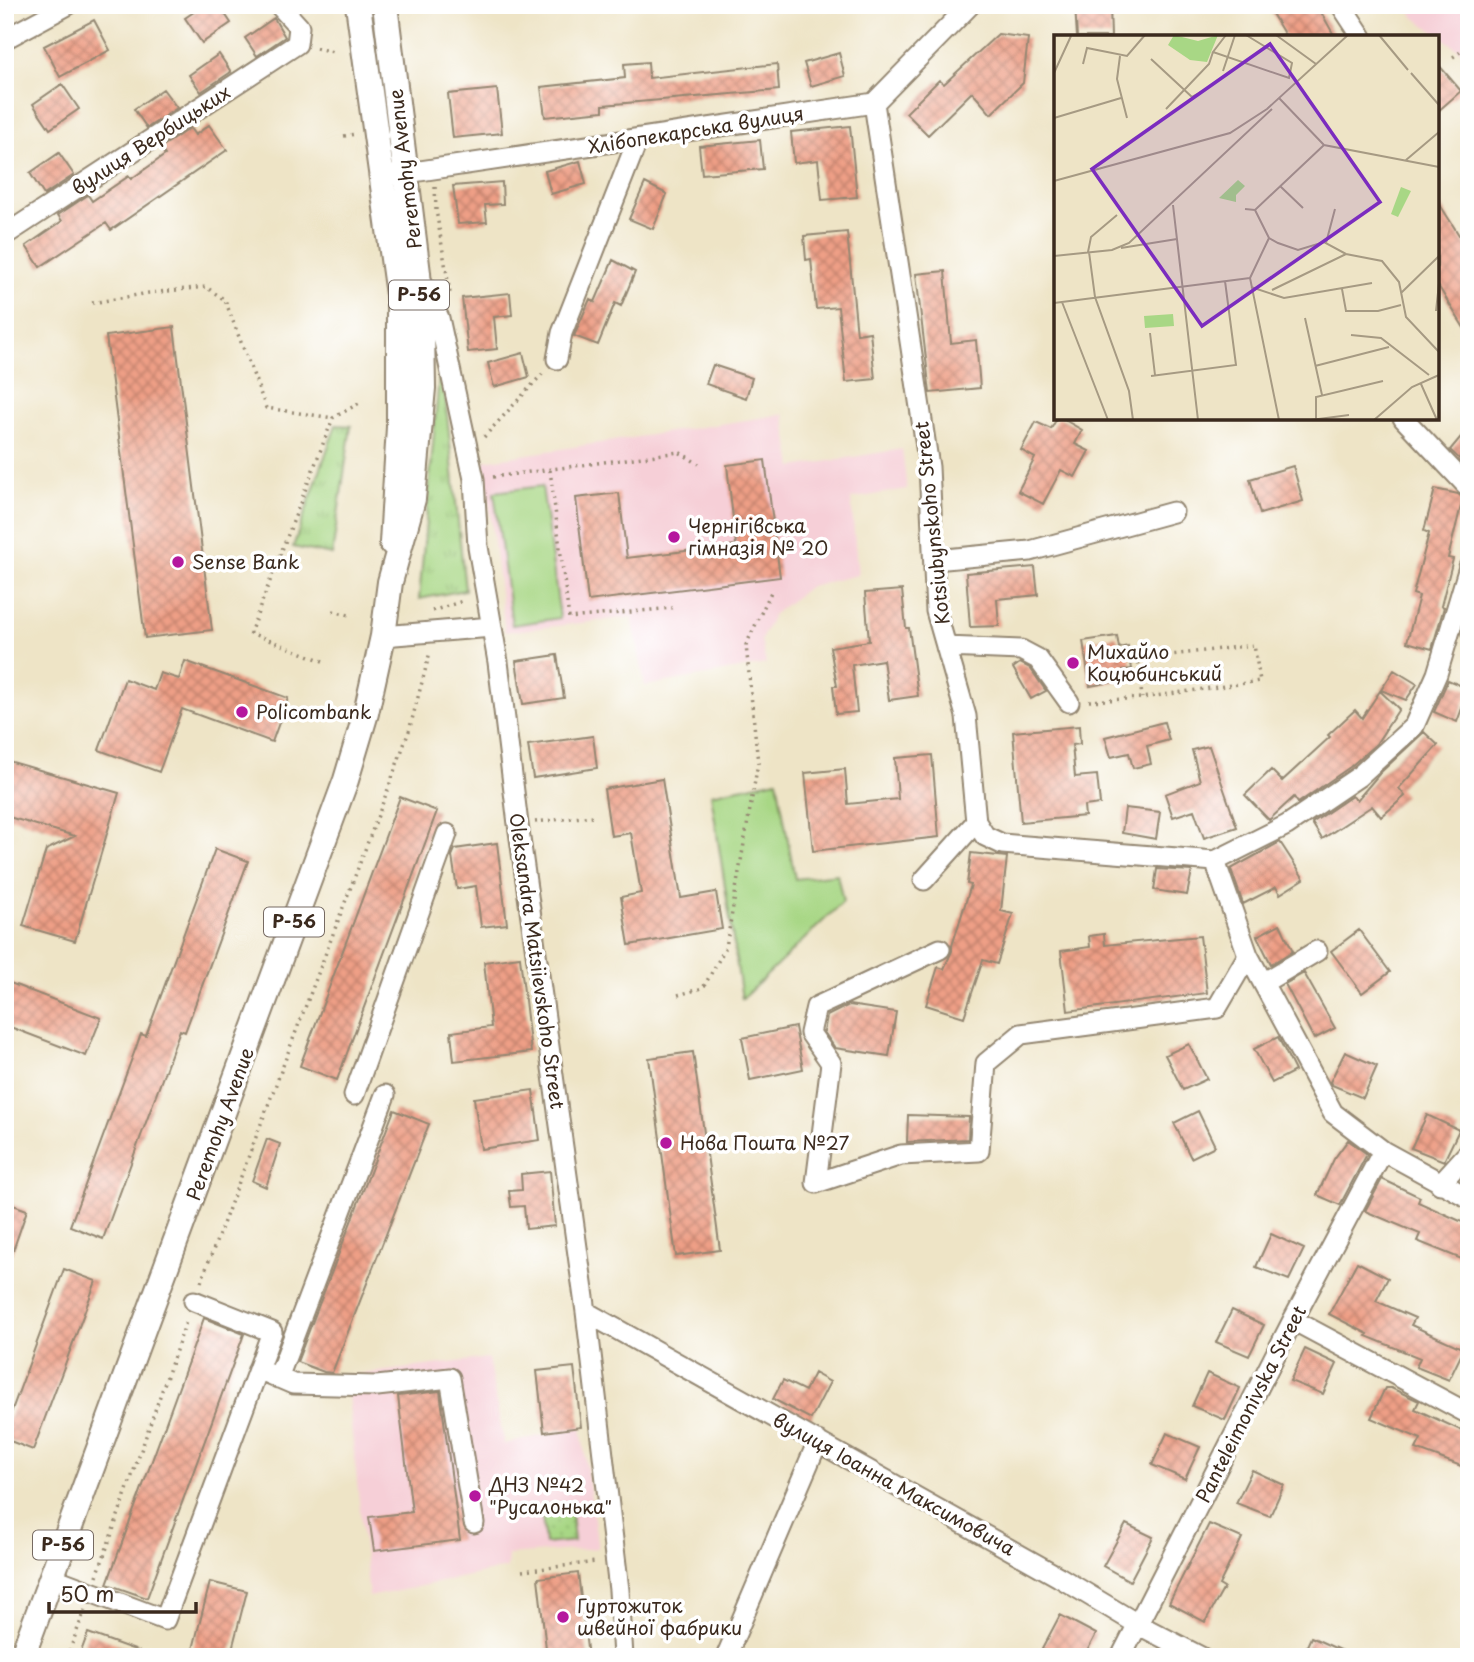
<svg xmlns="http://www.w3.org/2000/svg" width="1474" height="1662" font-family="'Playpen Sans',sans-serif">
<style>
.built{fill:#f6cfd7}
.grass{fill:url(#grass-tufts);stroke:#728052;stroke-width:2}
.park{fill:url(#park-dots);stroke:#728052;stroke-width:2}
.garden{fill:#a8d785;stroke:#728052;stroke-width:2}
.building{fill:url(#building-cross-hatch)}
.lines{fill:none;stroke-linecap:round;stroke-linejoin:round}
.minor-casing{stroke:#948772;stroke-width:23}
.major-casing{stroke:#948772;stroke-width:28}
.path{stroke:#948772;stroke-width:3.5;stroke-dasharray:2 5;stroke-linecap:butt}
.minor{stroke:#fff;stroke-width:19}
.major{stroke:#fff;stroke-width:24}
.poi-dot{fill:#b5179e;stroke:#fff;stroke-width:2.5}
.labels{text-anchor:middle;stroke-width:7;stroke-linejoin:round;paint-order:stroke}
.shield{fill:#fff;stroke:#766a62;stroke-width:2}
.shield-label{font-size:18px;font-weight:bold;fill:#3b2a1e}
.street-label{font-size:19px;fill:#3b2a1e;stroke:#fff}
.poi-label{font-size:19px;fill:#3b2a1e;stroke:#fff;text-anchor:start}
.inset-road{fill:none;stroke:#a69a83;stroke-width:2}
.view{fill:#7b2cbf;fill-opacity:0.15;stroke:#7b2cbf;stroke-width:3.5}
.inset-edge{fill:none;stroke:#3b2a1e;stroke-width:3.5}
</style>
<defs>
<pattern id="grass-tufts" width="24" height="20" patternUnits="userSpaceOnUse" patternTransform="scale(1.75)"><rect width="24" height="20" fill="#a8d785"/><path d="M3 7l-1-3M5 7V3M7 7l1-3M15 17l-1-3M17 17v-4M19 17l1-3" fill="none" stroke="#92b972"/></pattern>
<pattern id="park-dots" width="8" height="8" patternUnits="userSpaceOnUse" patternTransform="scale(1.75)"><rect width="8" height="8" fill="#a8d785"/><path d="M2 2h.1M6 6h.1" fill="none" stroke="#92b972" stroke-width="1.8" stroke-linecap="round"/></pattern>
<pattern id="building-cross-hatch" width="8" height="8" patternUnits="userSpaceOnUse" patternTransform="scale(1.75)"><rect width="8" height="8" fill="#ee9f86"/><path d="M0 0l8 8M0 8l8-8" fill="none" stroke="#c2826d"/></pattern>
</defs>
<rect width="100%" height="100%" fill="#fff"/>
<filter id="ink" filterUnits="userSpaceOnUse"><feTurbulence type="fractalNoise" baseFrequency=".0143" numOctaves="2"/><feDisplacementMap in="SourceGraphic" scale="14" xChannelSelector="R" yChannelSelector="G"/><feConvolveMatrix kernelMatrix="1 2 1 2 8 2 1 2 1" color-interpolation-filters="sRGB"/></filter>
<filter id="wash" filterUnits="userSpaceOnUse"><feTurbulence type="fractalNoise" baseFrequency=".00686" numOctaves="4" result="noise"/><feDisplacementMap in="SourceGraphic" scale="28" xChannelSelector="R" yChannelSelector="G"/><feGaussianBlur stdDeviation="1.57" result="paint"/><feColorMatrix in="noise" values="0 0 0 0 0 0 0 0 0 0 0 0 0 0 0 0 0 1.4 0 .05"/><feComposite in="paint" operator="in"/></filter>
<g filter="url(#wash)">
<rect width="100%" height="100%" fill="#eee4c6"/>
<path class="built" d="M1406,5H1469V57L1414,17Z
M784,414L793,467L902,449L907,489L851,499L858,575L810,586L773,615L761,640L766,664L645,686L632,617L505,632L484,461Z
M488,1358L504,1444L581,1427L598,1548L508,1555L507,1568L369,1597L346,1376Z"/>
<path class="grass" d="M441,355L465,590L419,599Z
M336,425L351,426L332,555L293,547Z"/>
<path class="park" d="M570,1503L574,1541L545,1544L541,1506Z"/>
<path class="garden" d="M542,486L560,618L512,625L494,492Z
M777,780L795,879L837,874L843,902L742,999L711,794Z"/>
<g id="blocks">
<path class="building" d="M204,5H219L231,23L202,43L185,18Z
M1075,5H1110L1111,37H1077Z
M1267,5H1317L1335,37H1286Z
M274,18L285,37L257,56L245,38Z
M94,20L110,50L60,77L44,46Z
M998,34L1028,38L1023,83L991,114L972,92L928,135L906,113L939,80L944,84Z
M839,53L845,76L811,86L804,63Z
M219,54L231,72L201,92L189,75Z
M648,62L649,78L777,64L779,90L603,105V111L545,117L541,87L625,78L624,64Z
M1437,63L1461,91L1437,112Z
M62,84L79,109L50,129L33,104Z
M163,89L177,108L147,128L134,109Z
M497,89L502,133L453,138L448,94Z
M209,125L227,150L111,230L106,223L40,267L26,246L62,221L58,215L88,195L92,201L129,176L131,179L165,155L160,148L190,128L195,135Z
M850,126L857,197L822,200L818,160L794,163L791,132Z
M760,140L763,169L702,174L699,146Z
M59,153L74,175L44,195L30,173Z
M580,161L586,184L551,194L545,171Z
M502,182L503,204L485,205L487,222L458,224L453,186Z
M645,183L667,194L653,229L629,219Z
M1437,200L1469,251V336L1437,284Z
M847,232L857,334L870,332L875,379L846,382L838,307L816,309L811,259L806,260L804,236Z
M613,260L635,272L621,306L615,303L598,345L574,336L590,299L595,302Z
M945,271L951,343L976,340L980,388L930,393L916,274Z
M510,293L512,315L494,317L497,349L468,352L462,298Z
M174,327L212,630L145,638L106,336Z
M523,353L529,377L494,387L488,363Z
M713,365L752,378L746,398L706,384Z
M1057,418H1061L1082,430L1075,444L1089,451L1075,477L1061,470L1043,504L1018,491L1035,458L1021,450L1036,422L1051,429Z
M1469,427V468L1450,450Z
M765,460L780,577L588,601L576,498L619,493L627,558L736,545L727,465Z
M1293,466L1303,501L1260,514L1250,479Z
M1435,489L1458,494L1463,498L1448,558L1453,559L1441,606L1444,607L1432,649L1407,642L1419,596L1413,594L1429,533L1424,531Z
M1035,567L1038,595L997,599L999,626L970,627L966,573Z
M902,590L906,628H909L918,696L889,700L883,660L852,665L857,712L836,714L833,686H837L830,647L869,641L865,593Z
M1117,636L1119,648L1128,646L1132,669L1123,670L1124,680L1090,686L1083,641Z
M557,655L564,698L523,704L516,661Z
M185,661L288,698L272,742L182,709L159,772L99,750L125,679L154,690L160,673L179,679Z
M1020,663L1030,668L1046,691L1031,699L1013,668Z
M1394,670L1417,684L1406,700L1381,690Z
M1448,680L1469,689L1457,722L1434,712Z
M1380,691L1399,709L1376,744L1350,767L1298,803L1294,797L1269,820L1245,795L1271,770L1282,781L1330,737L1328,735L1355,710L1362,718Z
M1164,722L1169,740L1147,746L1151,764L1133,768L1129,753L1111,757L1105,737Z
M1079,726L1080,744L1072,745L1075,777L1097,775L1100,804L1084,806L1085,816L1021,822L1013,732Z
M1424,732L1438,745L1399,788L1405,796L1381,817L1372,806L1322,839L1312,823L1352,796L1357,800L1380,773Z
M593,736L597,768L533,778L528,745Z
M1209,746L1237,827L1204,838L1194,810L1173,817L1165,794L1200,781L1192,750Z
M932,755L939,837L813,851L805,773L845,769L848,804L898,799L895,758Z
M5,760L119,793L75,941L23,926L46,850L75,836L5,816Z
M662,779L681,898L716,892L722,929L629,945L621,897L641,893L631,833L611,836L604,789Z
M400,797L437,811L337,1080L300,1066Z
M1125,808L1160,812L1156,839L1122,833Z
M1280,842L1304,879L1280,894L1276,887L1243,904L1231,869Z
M497,843L507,924L481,927L476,886L457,889L452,856L455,849Z
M215,849L248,861L185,1032L180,1030L103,1239L70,1226L141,1034L146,1036Z
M971,853L1007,857L1001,911L1013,914L997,964L983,960L964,1017L926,1005L938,967L944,969L952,951V946L971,885L967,884Z
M1157,869L1192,871L1187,895L1154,890Z
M1280,924L1293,951L1271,964L1257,936Z
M1359,930L1390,972L1362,993L1331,951Z
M1104,934L1105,945L1200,936L1207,993L1068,1011L1061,951L1090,947L1089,936Z
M520,957L531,1052L454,1061L451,1032L491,1027L484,962Z
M1304,973L1335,1028L1314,1039L1285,984Z
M5,981L101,1018L86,1056L5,1025Z
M849,1005L896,1012L889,1056L835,1048L824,1032L827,1016Z
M795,1027L803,1069L750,1080L742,1038Z
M1278,1037L1295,1071L1272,1083L1254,1049Z
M1189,1044L1207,1079L1183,1090L1165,1055Z
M693,1052L720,1250L676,1256L649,1058Z
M1345,1052L1377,1066L1363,1098L1332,1085L1330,1082Z
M533,1090L540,1140L481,1149L474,1098Z
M394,1110L429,1124L332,1373L324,1372L297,1362Z
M1198,1111L1215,1146L1191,1158L1174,1123Z
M908,1115L969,1117L968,1139L907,1142Z
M1427,1115L1459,1130L1444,1161L1411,1148Z
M267,1139L280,1144L266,1187L252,1181Z
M1348,1140L1367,1154L1340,1205L1317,1195L1334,1159Z
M550,1171L555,1226L526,1229L524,1206L511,1207L509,1191L522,1190L521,1174Z
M1382,1179L1420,1197L1418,1202L1469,1225V1262L1417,1241L1420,1234L1365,1211Z
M5,1202L27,1210L8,1265H5Z
M1271,1234L1304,1249L1289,1280L1256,1267Z
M1357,1262L1388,1278L1376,1301L1415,1318L1411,1325L1464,1349L1449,1380L1416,1367L1420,1358L1366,1336L1368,1334L1329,1314Z
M64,1269L96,1281L33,1450L5,1439V1429Z
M1232,1310L1264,1325L1249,1356L1216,1342Z
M204,1318L244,1334L147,1598L107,1584Z
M1305,1349L1337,1364L1323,1394L1290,1381Z
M574,1367L581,1427L544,1432L537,1371Z
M814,1373L830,1382L811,1419L773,1399L783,1380L805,1391Z
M1207,1373L1240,1388L1225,1420L1192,1406Z
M1385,1388H1391L1419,1401L1415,1409L1469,1434V1469L1416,1449L1421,1439L1371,1418Z
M440,1391L460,1540L374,1551L369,1517L412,1512L398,1396Z
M1167,1433L1200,1447L1185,1479L1152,1465Z
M1252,1470L1284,1485L1270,1516L1236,1503Z
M1126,1524L1153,1537L1130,1581L1103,1566Z
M1209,1524L1242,1538L1219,1585L1224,1588L1205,1622L1169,1603Z
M578,1573L588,1657H547L538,1578Z
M210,1582L247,1591L230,1657H191Z
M1060,1615L1096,1634L1084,1657H1056L1042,1649Z
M88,1633L149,1655L148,1657H79Z
M1311,1637L1355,1657H1302Z"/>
</g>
</g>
<g filter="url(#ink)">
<use href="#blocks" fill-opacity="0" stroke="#948772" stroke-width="2"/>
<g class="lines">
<g class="minor-casing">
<path id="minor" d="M1341,5L1362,37
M5,39L68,5
M874,103L929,467L936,611L966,716L976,822L924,880
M393,175L874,103L970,5
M5,235L297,44L299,27L279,5
M422,282L439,318L474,479L478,547L498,662L518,824L586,1312L619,1590L623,1657
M557,359L562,333L638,139
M1403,418L1469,488
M935,560L1030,551L1173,512
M383,636L492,627
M946,647L1021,650L1038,659L1069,702
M976,822L985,836L1002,844L1215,861L1287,825L1358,777L1414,726L1437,674L1469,567
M1215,861L1248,955L1333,1113L1383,1151L1469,1198
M940,949L816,1007L810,1033L831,1063L816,1183L901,1155L979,1151L986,1063L1021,1034L1217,1008L1248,955
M1263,983L1317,951
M354,1095L447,834
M1440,1184L1469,1152
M586,1312L1059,1577L1139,1625L1201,1657
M1293,1320L1469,1414
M258,1369L293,1384L377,1386L450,1378L474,1523
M278,1378L385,1095
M51,1577L165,1620L272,1332L194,1301
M726,1657L818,1441
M1121,1657L1293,1320L1383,1151"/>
</g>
<g class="major-casing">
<path id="major" d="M358,5L399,302V427L392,543
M22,1657L346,780L366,713L383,636L390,582L413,499L423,388L422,330L418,273L385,5"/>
</g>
<path class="path" d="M316,48L333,52
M1453,57L1469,46
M344,136L356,134
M435,187L436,210L450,293
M92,303L149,293L206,287L225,300L266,408L333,418
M484,437L545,371
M550,470L569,618L672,608
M493,477L679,452L699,464
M333,611L349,615
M432,611L463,601
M323,661L250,633L333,418L361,402
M1089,701L1142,698L1260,681L1254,645L1138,659L1142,698
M535,822L592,816
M678,995L703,988L726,947L758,763L746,645L771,592
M201,1282L388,789L409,731L430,652
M522,1571L596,1562
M97,1576L187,1319
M67,1657L85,1610"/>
<use href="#minor" class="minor"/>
<use href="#major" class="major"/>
</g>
</g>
<g class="poi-dot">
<circle cx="674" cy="537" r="7"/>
<circle cx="178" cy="562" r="7"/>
<circle cx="1073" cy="663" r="7"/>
<circle cx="242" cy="712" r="7"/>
<circle cx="666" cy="1143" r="7"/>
<circle cx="475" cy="1496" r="7"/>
<circle cx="563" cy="1617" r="7"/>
</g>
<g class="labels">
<g class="shield">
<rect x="389" y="280.5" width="60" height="29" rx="5"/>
<rect x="264" y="907.5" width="60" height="29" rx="5"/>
<rect x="33" y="1530.5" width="60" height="29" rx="5"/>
</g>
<g class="shield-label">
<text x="419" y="301">Р-56</text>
<text x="294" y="928">Р-56</text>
<text x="63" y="1551">Р-56</text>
</g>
<g class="street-label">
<text transform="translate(696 130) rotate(-9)" y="7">Хлібопекарська вулиця</text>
<text transform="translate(151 140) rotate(-33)" y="7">вулиця Вербицьких</text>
<text transform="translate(405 169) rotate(-97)" y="7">Peremohy Avenue</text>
<text transform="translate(932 523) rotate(-96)" y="7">Kotsiubynskoho Street</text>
<text transform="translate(537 961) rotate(82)" y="7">Oleksandra Matsiievskoho Street</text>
<text transform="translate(220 1124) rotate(-70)" y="7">Peremohy Avenue</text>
<text transform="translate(1251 1404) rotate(-63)" y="7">Panteleimonivska Street</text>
<text transform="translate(894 1484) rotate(29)" y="7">вулиця Іоанна Максимовича</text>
</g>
<g class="poi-label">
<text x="688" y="533">Чернігівська<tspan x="688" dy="22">гімназія № 20</tspan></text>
<text x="192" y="569">Sense Bank</text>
<text x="1087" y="659">Михайло<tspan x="1087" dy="22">Коцюбинський</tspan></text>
<text x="256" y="719">Policombank</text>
<text x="680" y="1150">Нова Пошта №27</text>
<text x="489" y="1492">ДНЗ №42<tspan x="489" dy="22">"Русалонька"</tspan></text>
<text x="577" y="1613">Гуртожиток<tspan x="577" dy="22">швейної фабрики</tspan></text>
</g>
</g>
<g transform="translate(1054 35)">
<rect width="385" height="385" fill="#eee4c6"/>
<path d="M120,0L144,6L164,0L153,27L136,25L114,10Z" fill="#a8d785"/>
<path d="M347,152L357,156L344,182L337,179Z" fill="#a8d785"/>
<path d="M184,145L191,151L182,160V167L165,163ZM119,279L120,291L91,293L90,281Z" fill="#a8d785"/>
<path class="inset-road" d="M172,0L159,17L235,43L238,28L192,0M222,0L262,29M325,0L354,35M66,21L63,44L73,83M97,24L138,62L151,55M29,29L33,13L73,21L91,0M169,36L181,0M0,38L17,1M357,38L385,70M225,63L270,110L385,132M112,74L155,29L159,17M0,83L67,63M352,125L385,97M0,146L176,98L213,74L294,0M226,151L249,173M119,170L144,385M191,174L201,175L270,110M201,175L215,203L224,208L244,215L270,207L292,219L328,226L345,247L352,282L385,317M215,203L196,243L225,385M272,208L281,174M67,213L123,204M34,217L37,202L63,180M35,217L41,262L75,356L79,385M0,221L58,215L75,208L218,74M197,252L230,263L318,248M288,254L292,276H324L347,270M218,255L292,219M347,258L385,221M8,267L54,385M0,268L196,243M382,276L385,248M251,283L268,360M96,298L101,340M297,300L327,303L375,340M261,331L335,312M97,341L182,330L171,246M367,349L383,385M262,384V362L329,346M257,385L295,380M320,385L358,352L385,340"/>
<path class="view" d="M216,9L326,167L148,291L38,134Z"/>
<rect width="385" height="385" class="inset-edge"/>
</g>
<rect width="1474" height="1662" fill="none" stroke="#fff" stroke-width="28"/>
<path d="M49 1602v10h147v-10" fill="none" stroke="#3b2a1e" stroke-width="3.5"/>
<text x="60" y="1602" font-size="21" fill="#3b2a1e" stroke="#ffffff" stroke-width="5" paint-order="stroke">50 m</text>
</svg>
